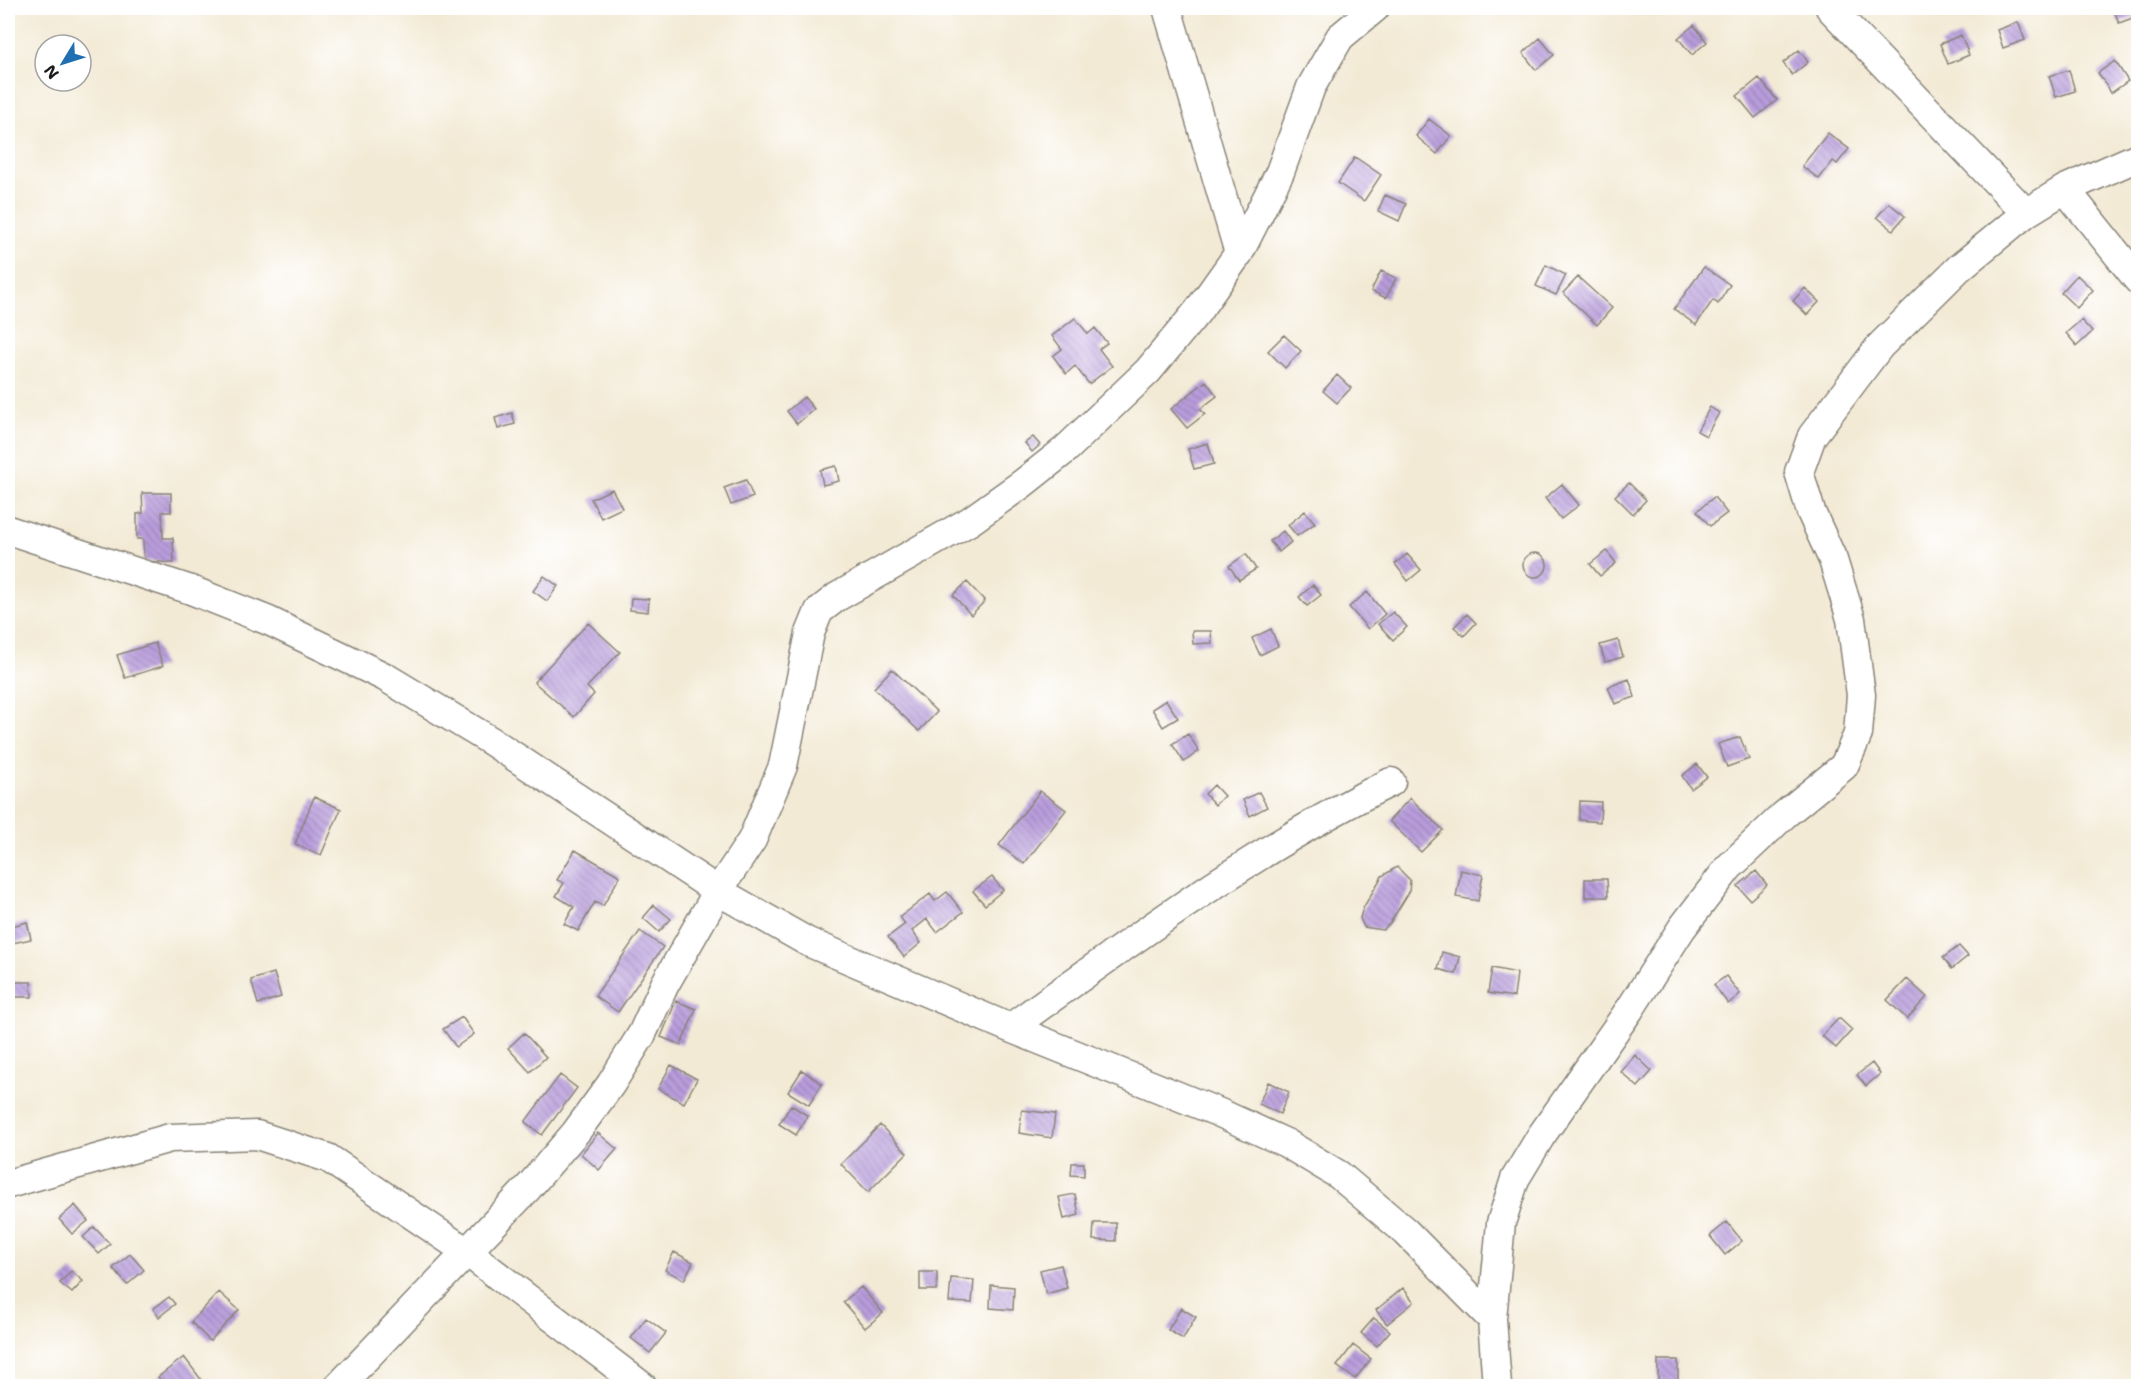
<svg xmlns="http://www.w3.org/2000/svg" width="2146" height="1394" font-family="'Shantell Sans',sans-serif">
<style>
.building{fill:url(#building-back-hatch)}
.lines{fill:none;stroke-linecap:round;stroke-linejoin:round}
.minor-casing{stroke:#888378;stroke-width:31}
.minor{stroke:#fff;stroke-width:28}
</style>
<defs>
<pattern id="building-back-hatch" width="6" height="6" patternUnits="userSpaceOnUse" patternTransform="scale(1.5)"><rect width="6" height="6" fill="#b99ddd"/><path d="M-1 5l2 2M0 0l6 6M5-1l2 2" fill="none" stroke="#967fb2"/></pattern>
</defs>
<rect width="100%" height="100%" fill="#fff"/>
<filter id="ink" filterUnits="userSpaceOnUse"><feTurbulence type="fractalNoise" baseFrequency=".0167" numOctaves="2"/><feDisplacementMap in="SourceGraphic" scale="12" xChannelSelector="R" yChannelSelector="G"/><feConvolveMatrix kernelMatrix="1 2 1 2 8 2 1 2 1" color-interpolation-filters="sRGB"/></filter>
<filter id="wash" filterUnits="userSpaceOnUse"><feTurbulence type="fractalNoise" baseFrequency=".008" numOctaves="4" result="noise"/><feDisplacementMap in="SourceGraphic" scale="24" xChannelSelector="R" yChannelSelector="G"/><feGaussianBlur stdDeviation="1.35" result="paint"/><feColorMatrix in="noise" values="0 0 0 0 0 0 0 0 0 0 0 0 0 0 0 0 0 1.4 0 .05"/><feComposite in="paint" operator="in"/></filter>
<g filter="url(#wash)">
<rect width="100%" height="100%" fill="#f3ead5"/>
<g id="blocks">
<path class="building" d="M2113,8H2135L2138,16L2119,23Z
M2018,22L2025,40L2003,48L1997,30Z
M1694,25L1707,42L1692,55L1678,38Z
M1961,35L1969,55L1948,64L1940,44Z
M1540,38L1554,55L1536,70L1523,53Z
M1799,50L1808,62L1792,75L1783,63Z
M2115,61L2128,81L2111,93L2098,73Z
M2069,70L2075,91L2056,97L2049,76Z
M1759,78L1777,100L1755,118L1737,96Z
M1429,119L1451,136L1437,154L1416,136Z
M1828,133L1849,149L1837,164L1833,161L1819,179L1802,166Z
M1355,157L1381,175L1364,201L1338,183Z
M1385,195L1406,204L1399,221L1378,211Z
M1889,203L1905,216L1893,230L1877,217Z
M1546,265L1566,275L1556,295L1536,286Z
M1704,267L1730,285L1718,304L1713,300L1696,325L1674,309Z
M1381,271L1396,278L1386,298L1371,291Z
M2077,275L2093,290L2077,308L2061,293Z
M1578,277L1612,308L1597,325L1563,293Z
M1805,288L1819,302L1807,315L1793,301Z
M1075,318L1088,334L1095,328L1107,343L1099,349L1112,366L1089,384L1075,366L1066,374L1053,356L1062,349L1052,336Z
M2081,320L2092,332L2077,346L2066,333Z
M1284,335L1301,351L1285,368L1268,351Z
M1337,375L1351,388L1337,403L1323,391Z
M1206,381L1217,396L1200,409L1205,414L1187,428L1171,409Z
M804,397L814,409L797,424L787,411Z
M1710,407L1719,413L1706,436L1697,431Z
M512,413L515,424L498,429L495,418Z
M1033,437L1040,445L1032,452L1025,443Z
M1208,443L1214,464L1194,469L1188,449Z
M836,466L839,481L823,485L820,470Z
M746,480L753,497L731,505L724,488Z
M1629,483L1646,500L1633,514L1615,496Z
M1562,484L1579,505L1561,519L1545,498Z
M612,489L622,508L601,518L591,499Z
M142,493H171V512H162L163,538H173L174,563L144,561L143,539H137V514L143,513Z
M1714,497L1727,513L1710,526L1697,511Z
M1305,511L1315,523L1297,536L1288,525Z
M1283,531L1291,542L1279,552L1270,541Z
M1607,551L1616,563L1600,576L1590,564Z
M1523 565a12 12 0 1 1 24 0a12 12 0 1 1-24 0Z
M1246,554L1256,569L1239,580L1229,566Z
M1407,554L1421,570L1408,581L1395,564Z
M544,576L558,586L547,601L533,591Z
M967,582L985,601L971,615L953,595Z
M1313,585L1321,595L1307,606L1299,597Z
M1367,592L1385,614L1368,629L1349,607Z
M631,598L649,599L648,612L630,610Z
M1393,612L1407,627L1393,640L1378,624Z
M1467,614L1476,623L1464,636L1454,627Z
M588,623L620,652L587,687L594,694L574,717L534,682Z
M1271,629L1278,646L1260,655L1252,638Z
M1192,631H1211L1212,643L1193,644Z
M1618,640L1623,657L1605,662L1600,645Z
M155,643L163,666L125,678L117,655Z
M892,669L937,712L919,731L874,688Z
M1629,679L1635,697L1615,704L1608,687Z
M1166,700L1178,718L1163,727L1152,709Z
M1188,734L1199,751L1184,762L1172,744Z
M1740,737L1749,759L1727,767L1718,744Z
M1697,764L1707,777L1691,789L1682,776Z
M1214,785L1224,796L1215,805L1205,794Z
M1040,791L1066,810L1024,864L999,845Z
M1259,792L1267,807L1250,816L1243,800Z
M314,797L341,809L321,855L295,844Z
M1410,798L1443,830L1421,852L1389,821Z
M1580,801L1601,802L1600,822L1579,820Z
M575,850L620,876L603,906L595,902L578,931L564,924L574,907L556,896L564,883L557,880Z
M1397,867L1410,880L1409,892L1390,923L1383,930L1364,927L1360,918L1363,908L1382,876Z
M1461,870L1483,875L1478,901L1456,897Z
M1756,871L1767,885L1750,900L1738,886Z
M992,877L1003,890L985,905L973,891Z
M1585,879H1607L1608,897H1585Z
M947,892L963,912L937,932L927,919L912,931L921,943L904,957L888,937L905,924L900,917L930,894L935,901Z
M654,905L671,919L659,932L643,918Z
M27,922L31,939L8,944V927Z
M640,931L663,947L618,1012L595,996Z
M1959,946L1968,956L1952,969L1943,958Z
M1442,952L1460,957L1456,974L1438,969Z
M1492,968L1517,973L1514,997L1488,993Z
M274,973L281,997L258,1004L251,980Z
M1726,976L1740,994L1728,1004L1714,985Z
M1907,979L1927,997L1907,1019L1887,1000Z
M13,982H31L32,997H14Z
M676,1001L696,1009L681,1045L661,1037Z
M462,1017L474,1034L456,1047L443,1029Z
M1839,1018L1852,1030L1836,1048L1822,1036Z
M524,1033L546,1057L530,1072L508,1048Z
M1635,1055L1652,1071L1638,1087L1621,1072Z
M1872,1063L1880,1074L1866,1086L1857,1075Z
M671,1065L697,1079L684,1103L658,1089Z
M802,1070L822,1084L809,1105L788,1092Z
M560,1075L577,1088L542,1135L525,1122Z
M1268,1082L1289,1092L1280,1114L1259,1104Z
M791,1105L808,1116L796,1135L779,1124Z
M1022,1110L1055,1114L1052,1138L1019,1133Z
M880,1125L907,1153L868,1192L841,1164Z
M598,1133L617,1149L599,1170L581,1154Z
M1072,1163H1084V1176L1071,1175Z
M1075,1194L1079,1215L1064,1219L1059,1197Z
M75,1205L88,1221L72,1234L59,1219Z
M1727,1222L1742,1241L1725,1255L1710,1236Z
M1094,1223H1116V1241L1093,1240Z
M94,1227L110,1244L99,1254L83,1237Z
M674,1252L693,1262L684,1280L665,1270Z
M130,1254L144,1270L127,1285L113,1268Z
M1061,1265L1067,1288L1046,1294L1040,1270Z
M71,1271L83,1281L72,1293L60,1283Z
M920,1272H937V1290H920Z
M951,1278L974,1280L972,1303L949,1302Z
M991,1285L1014,1287L1013,1310L990,1308Z
M861,1287L883,1313L865,1328L843,1302Z
M1403,1288L1414,1302L1387,1324L1376,1310Z
M219,1292L239,1310L210,1341L191,1322Z
M169,1297L175,1304L159,1317L153,1309Z
M1181,1308L1196,1317L1183,1339L1168,1330Z
M646,1318L666,1333L650,1353L631,1338Z
M1374,1318L1390,1331L1377,1346L1361,1333Z
M1353,1345L1371,1359L1355,1379L1337,1366Z
M184,1357L206,1386H166L158,1377Z
M1658,1360H1678V1383H1658Z"/>
</g>
</g>
<g filter="url(#ink)">
<use href="#blocks" fill-opacity="0" stroke="#888378" stroke-width="1.5"/>
<g class="lines">
<g class="minor-casing">
<path id="minor" d="M1167,8L1239,253
M1830,8L2026,213
M2065,189L2138,280
M8,530L191,590L269,621L385,677L491,741L718,891L808,942L1010,1028L1220,1113L1286,1143L1339,1175L1406,1232L1492,1319
M1010,1028C1133,940 1255,849 1391,782
M8,1184L170,1138L257,1135L328,1158L467,1252L642,1386
M339,1386L528,1188L576,1132L611,1084L642,1034L665,984L718,891L752,840L783,766L810,633L819,611L837,597L970,521L1022,484L1065,450L1148,371L1197,312L1239,253L1280,172L1311,87L1340,37L1375,8
M1497,1386L1492,1319L1501,1223L1515,1179L1541,1136L1630,1009L1682,928L1729,867L1784,815L1844,766L1858,734L1861,695L1851,619L1833,560L1811,512L1799,472L1812,436L1880,346L1959,268L2026,213L2065,189L2138,157"/>
</g>
<use href="#minor" class="minor"/>
</g>
</g>
<rect width="2146" height="1394" fill="none" stroke="#fff" stroke-width="30"/>
<g transform="translate(63 63) rotate(232)"><circle r="28" fill="#ffffff" stroke="#a4a4a4" stroke-width="1.5"/>
<path d="M0-4.5L10 22L0 15L-10 22Z" fill="#1f6fb2"/>
<text y="-9" font-size="16" font-weight="bold" text-anchor="middle" fill="#1c1c1c">N</text>
</g>
</svg>
